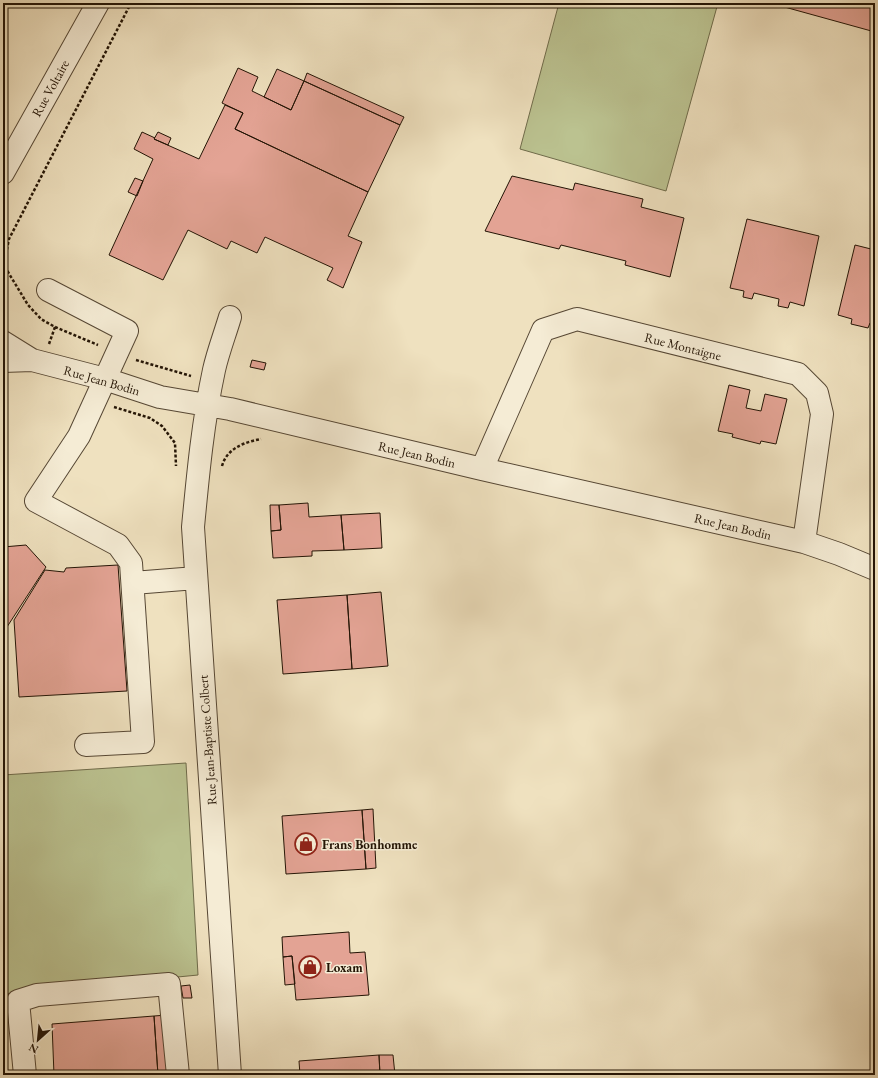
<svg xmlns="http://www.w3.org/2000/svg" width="878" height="1078" font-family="'EB Garamond',serif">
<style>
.green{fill:#bbc290;stroke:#6f6b4a}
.building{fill:#e3a394;stroke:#231405}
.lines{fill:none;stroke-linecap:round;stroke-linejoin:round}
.minor-casing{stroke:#564734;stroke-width:24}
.path{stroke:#231405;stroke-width:2.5;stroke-dasharray:3 2;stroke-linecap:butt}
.minor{stroke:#f5ecd5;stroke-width:22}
.labels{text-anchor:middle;stroke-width:3;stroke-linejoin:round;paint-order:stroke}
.street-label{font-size:13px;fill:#231405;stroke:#f5ecd5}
.poi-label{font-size:13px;font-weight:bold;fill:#231405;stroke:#f5ecd5;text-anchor:start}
</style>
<rect width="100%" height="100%" fill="#efe1bf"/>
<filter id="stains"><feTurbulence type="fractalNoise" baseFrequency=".005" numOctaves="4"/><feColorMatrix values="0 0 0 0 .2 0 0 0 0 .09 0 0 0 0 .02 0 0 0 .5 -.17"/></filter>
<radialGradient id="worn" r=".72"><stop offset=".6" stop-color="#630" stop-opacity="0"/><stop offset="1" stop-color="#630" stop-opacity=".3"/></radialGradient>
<path class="green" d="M559,3H718L666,191L520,149Z
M186,763L198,975L3,994V775Z"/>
<path class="building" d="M770,3H875V32Z
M238,68L258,77L252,91L291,110L304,81L400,125L368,192L235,129L243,113L222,103Z
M277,69L304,81L291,110L264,97Z
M307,73L404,117L400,125L304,81Z
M225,105L243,113L235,129L368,192L348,236L362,242L343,288L327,280L333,268L265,237L257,253L231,241L227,249L188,230L163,280L109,255L153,159L134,149L142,132L155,138L154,139L199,159Z
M158,132L171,138L168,145L154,139Z
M512,176L573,190L575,183L643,199L641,207L684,218L670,277L625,265L626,261L561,245L559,249L485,231Z
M135,178L143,181L137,196L128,192Z
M747,219L819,236L804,306L790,302L788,308L778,306L779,299L754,293L752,299L743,297L744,291L730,288Z
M855,245L875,250V324L870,323L868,328L851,324L852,319L838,315Z
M252,360L266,363L264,370L250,367Z
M729,385L750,390L746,408L761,411L765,394L787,399L776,444L761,441L760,444L732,437L733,434L718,431Z
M308,503L309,517L341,515L344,550L312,551V556L273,558L271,531L281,530L279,505Z
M270,505H279L281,530L271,531Z
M380,513L382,548L344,550L341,515Z
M26,545L46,567L5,630H3V547Z
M118,565L127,691L19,697L14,620L45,570L64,572L66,568Z
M381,592L388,666L352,669L347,595Z
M347,595L352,669L283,674L277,600Z
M373,809L376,868L366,869L362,810Z
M362,810L366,869L286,874L282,816Z
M349,932L350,953L365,952L369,995L296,1000L292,956L283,957L282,937Z
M292,956L295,984L285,985L283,957Z
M190,985L192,998H183L181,986Z
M167,1015L172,1075H158L154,1016Z
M154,1016L158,1075H54L52,1024Z
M379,1055H393L395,1075H380Z
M379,1055L380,1075H300L299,1061Z"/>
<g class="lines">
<g class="minor-casing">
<path id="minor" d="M3,173L98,3
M48,290L127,331L79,436L36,501L118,545L131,563L143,742L86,745
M230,317C225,334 218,352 214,370C203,421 198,474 193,527L230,1075
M3,342L32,360
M3,361L32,360L105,379L160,397L230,409L482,469L804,542L839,554L875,569
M482,469L543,330L577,319L798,374L817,393L822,414L804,542
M133,583L196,578
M25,1075L18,1001L37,995L169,984L178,1075"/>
</g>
<path class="path" d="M55,327L98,345
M49,344L55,327L41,319L28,305L5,267V259L9,239L131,3
M136,360L191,376
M114,407L150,418L162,426L175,443L176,466
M222,466C227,448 245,442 261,439"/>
<use href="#minor" class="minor"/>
</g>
<defs>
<g id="shop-ring" transform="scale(1.15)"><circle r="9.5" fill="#f5ecd5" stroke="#8f2418" stroke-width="1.5"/><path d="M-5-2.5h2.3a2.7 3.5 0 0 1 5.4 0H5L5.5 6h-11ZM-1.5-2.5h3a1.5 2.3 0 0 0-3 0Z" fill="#8f2418"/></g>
</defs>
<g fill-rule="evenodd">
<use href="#shop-ring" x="306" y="844"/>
<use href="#shop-ring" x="310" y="967"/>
</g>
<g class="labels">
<g class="street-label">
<text transform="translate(50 88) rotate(-61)" y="5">Rue Voltaire</text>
<text transform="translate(683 346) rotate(14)" y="5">Rue Montaigne</text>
<text transform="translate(102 380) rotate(16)" y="5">Rue Jean Bodin</text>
<text transform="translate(417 454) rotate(13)" y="5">Rue Jean Bodin</text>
<text transform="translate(733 526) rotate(13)" y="5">Rue Jean Bodin</text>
<text transform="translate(207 740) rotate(-94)" y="5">Rue Jean-Baptiste Colbert</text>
</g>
<g class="poi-label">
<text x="322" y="849">Frans Bonhomme</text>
<text x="326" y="972">Loxam</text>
</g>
</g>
<rect width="878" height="1078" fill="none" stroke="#efe1bf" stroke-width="16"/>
<rect x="4" y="4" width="870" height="1070" fill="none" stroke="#231405" stroke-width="2"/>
<rect x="8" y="8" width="862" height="1062" fill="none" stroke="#231405"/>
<g transform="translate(38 1040) rotate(207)" stroke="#f5ecd5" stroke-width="3" paint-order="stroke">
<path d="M0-3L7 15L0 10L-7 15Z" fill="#231405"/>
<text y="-6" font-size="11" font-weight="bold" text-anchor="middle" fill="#231405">N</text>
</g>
<rect width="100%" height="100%" filter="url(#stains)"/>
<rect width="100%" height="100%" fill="url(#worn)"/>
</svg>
